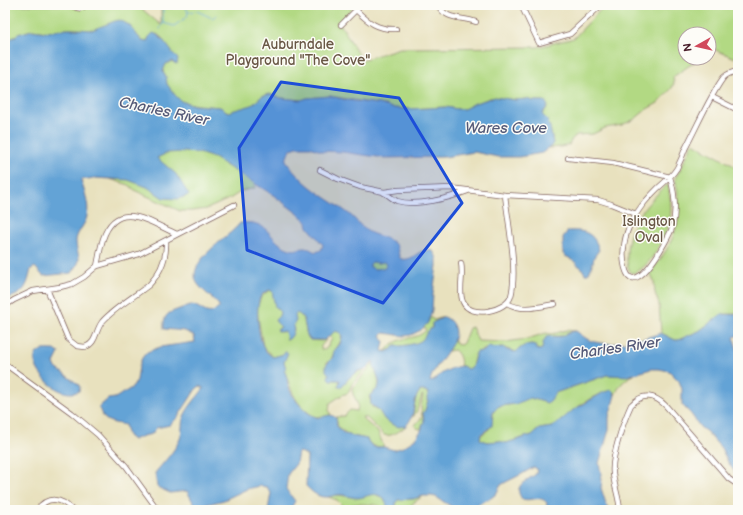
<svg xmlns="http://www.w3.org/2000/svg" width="743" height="515" font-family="'Balsamiq Sans',sans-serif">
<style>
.green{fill:#b2d983;stroke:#7e7c57}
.water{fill:#63a3d6;stroke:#566180;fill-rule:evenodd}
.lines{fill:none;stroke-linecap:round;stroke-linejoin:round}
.stream{stroke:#63a3d6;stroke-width:1}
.street-casing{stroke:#81635e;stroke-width:6}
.street{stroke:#fff;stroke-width:4.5}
.marked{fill:#1d4ed8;fill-opacity:0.2;stroke:#1d4ed8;stroke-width:3;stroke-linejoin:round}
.labels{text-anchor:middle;stroke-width:3;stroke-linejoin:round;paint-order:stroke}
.park-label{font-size:14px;fill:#695745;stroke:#fdfcf7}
.water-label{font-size:15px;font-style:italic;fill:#555a78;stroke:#fdfcf7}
</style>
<rect width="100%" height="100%" fill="#fdfcf7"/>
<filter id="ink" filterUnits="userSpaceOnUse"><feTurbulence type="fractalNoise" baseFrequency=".025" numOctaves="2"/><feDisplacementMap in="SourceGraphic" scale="8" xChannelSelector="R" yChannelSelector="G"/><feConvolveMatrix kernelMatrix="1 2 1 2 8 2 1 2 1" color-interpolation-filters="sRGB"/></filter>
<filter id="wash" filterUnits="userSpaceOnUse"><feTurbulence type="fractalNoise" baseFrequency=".012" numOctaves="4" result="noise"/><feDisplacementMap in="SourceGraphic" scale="16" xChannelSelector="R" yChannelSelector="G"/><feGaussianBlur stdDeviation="0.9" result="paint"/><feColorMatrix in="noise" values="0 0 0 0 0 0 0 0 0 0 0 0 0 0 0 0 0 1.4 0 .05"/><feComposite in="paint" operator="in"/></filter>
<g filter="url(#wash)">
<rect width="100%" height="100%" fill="#e8e1be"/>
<path class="green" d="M5,5H137L161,25V5H356L339,22L362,60L400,48L538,47L574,38L605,5H738V59L713,49L709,51V34H685V58H700L673,77L674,83L672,88L658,103L647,109L635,119L622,125L605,128L593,134L577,135L572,139L569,145L561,147L549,148C558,139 546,123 542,114L547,108L543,101H534L526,99L516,100L500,98H489L464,109H457L446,107L410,109L392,108L385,105L330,96L307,98L301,100L281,98L276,96L274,103L228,112L220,107L197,105L171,100L162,76L164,42L162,38L157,34L149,37L147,42L142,41L129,25L92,30L75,29H65L47,32L32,30L18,34L5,43Z
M693,143L738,168V311L736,314H722L699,331L678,340H675L661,333L659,304L655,293L654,281L650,273C676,240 684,220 675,178L680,170Z
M173,148L215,156L255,183V188L242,191L231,198L207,209L191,211H180L136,191L129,185L103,177Z
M668,184C670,196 672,207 670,219C668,234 648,272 632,273C627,269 627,262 627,255C627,225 646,204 668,184Z
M384,261L387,264L385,268L373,269L370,267V264L372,262L380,263Z
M269,290L272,291C275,299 273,305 280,311V315L276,319L275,321L281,327L278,329L281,332L285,331L289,339L294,330L293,326L295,322V315L297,313C308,317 303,333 310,340L322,341L327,339L321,346V350L326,349L332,339L331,337H329L335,331L340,332C344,340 338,344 335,351C333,354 332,358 330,361L327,362C325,370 328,375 333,380H340L339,387H341C348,378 355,372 366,369L352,384L348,393L342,395L330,403L329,410L331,415C327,415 323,418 319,417C315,417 311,415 308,412C292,400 291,386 284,370L286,368L284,362L286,356L284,354L273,357L263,346L258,317L257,308L261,297Z
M430,317L434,320L444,317L432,324V328C427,331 426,336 423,340C420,344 400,347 395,346L392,349L383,352C388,350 390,344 396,342C406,336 417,340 426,330L424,327L428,323Z
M472,327L478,341L505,342L527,339L546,333L552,334L567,330L576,331L570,332L562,336H553L542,349L539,350L536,348L534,344C526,344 521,347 516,352L501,347L494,348L489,346C484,351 480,350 475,354L472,367L467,369L463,366H460C462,361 459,353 454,350L448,351L454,338L456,344L460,345L463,343L469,328Z
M373,363C376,372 380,379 378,388L369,396L372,407C386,409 383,428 406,426C400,431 392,437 384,435L367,418L362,417L363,419L378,432L384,447C376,446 371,448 367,439C357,437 346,435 338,427L336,417L344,416L350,410L357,411C360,401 352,397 352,389Z
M607,375H634C624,379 619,386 615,395L614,392H604L583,403L558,423L552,427L539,429L532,435L506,443L499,441L487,442L481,440L480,438C482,432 486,433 489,429C495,422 489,413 499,406L516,404L530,398L544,402L552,398L555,393Z
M423,390L426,391C430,397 428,407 423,413L424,421L421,429L416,428L415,425L422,417L421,407L423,395H422L417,411L413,417C415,408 413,394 423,390Z
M370,494H375L384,499L387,505L386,510H381L379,507L376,505C367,505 350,501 344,510H341V504L337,500L328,497C338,493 345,497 354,497C359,497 365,495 370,494Z
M423,496L412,504L411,510H396V502L398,500L413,499Z"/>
<path class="water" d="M120,20L129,25L142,41L147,42L149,37L153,33C162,35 171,52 178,59L177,64L174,63L172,61L166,64L163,71L164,74L166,76L167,84L175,95L181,101L194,105L220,107L228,112L252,105L262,96L270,94L281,98L301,100L307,98L330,96L347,100L379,104L392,108L410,109L446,107L457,109H464L475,103L495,97L516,100L526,99L534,101H545L548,106L542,114L547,120L550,127L553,143L551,146L542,153L519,157H498L474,152L445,157L385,158L342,152L321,151L310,147H297L292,149L289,152L286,160C288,166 293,169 297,174C312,191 331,200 348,213C355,218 359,225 366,230C374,236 386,236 394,243C399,247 397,254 401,259C414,262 419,246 433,251L437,258V266L433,294L432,310L428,323L421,330L411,335L404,336L384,333L381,335L384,342L382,351L386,352L392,349L394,346C398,347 419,344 422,340C426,336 426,331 432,328V323L444,317C448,318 451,321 453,325C463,343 432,364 430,382C435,381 437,377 441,374C447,370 456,366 463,366L467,369L472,367L476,352L484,351L489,346L494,348L503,347L507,350L516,352C521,347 528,342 536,345V349L539,350L542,349L543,343L546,337C552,335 558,338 563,336C568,334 571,331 576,331C582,335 588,341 595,342C615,347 643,339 661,333L675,340H678L699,331L722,314L738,315V336H735L734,339L738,352V477L728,462L721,448L707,432L700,427L691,414L682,405V389L679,381L669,371L659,369H651L628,376L607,375L555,393L551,400L547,403L530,398L516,404L499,406L493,412L492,426L481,434L480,438L481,440L487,442L499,441L506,443L532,435L539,429L552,427L558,423L573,410L604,392L611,390L614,392L615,395L609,417V430L599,463L602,479L601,488L608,510H546L547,503C540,494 531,502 522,499C512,485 527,481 536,474L537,469L534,467L522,474L506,482L501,485L496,494L491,498L482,502L470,510H457L436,497L431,496H423L413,499L398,500L396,502V510H386L387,505L384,499C374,490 369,497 358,498C353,498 348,496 343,495C337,494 333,496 328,497C318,498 312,492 306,486L307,456L303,453L298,452L296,464L288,474L286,489L295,501L290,510H268L271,493L267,487L260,486L247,489L224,500L200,506L194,504L187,491L170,493L157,487L155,473C163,463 173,453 179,441C183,433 181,426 183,419C187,407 197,398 204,388L200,386L196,389L178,417L170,425L156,428L152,434L143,436L133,440L128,436L125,425C111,422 103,423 99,407L108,399L115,398L133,387L137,380L139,366L142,358L147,352L160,347L195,342L194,336L185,331L164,329C163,313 169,313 182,308C186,307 188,305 192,305C205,308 206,319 220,307C214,298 204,293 197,283C185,261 230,237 240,223C271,219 268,242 290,249C295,251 299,248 305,248C310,248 312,251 316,252L321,250L323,245L308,227L307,222L297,213L273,195L214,158L199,153L183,152L167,153L157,158L176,174L189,195L178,199L163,198L147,187L128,180L95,178L81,180C84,191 90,204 87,216C86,224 76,233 76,241C77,258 84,257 72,273L43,276L35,267L31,269C27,287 25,294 5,299V43L18,34L32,30L47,32L65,29H75L92,30L115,21ZM384,262L387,264L385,268L375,269L370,267V264L372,262L378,263ZM269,290L272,291L275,307L280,312L279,316L275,320L277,323L281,327L277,330L280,332L285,331L287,340C292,338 295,331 293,326L296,321L295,315L297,313C308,317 303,333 310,340H325L335,331L341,333L342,337L340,344L334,351L332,359L326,365V371L329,374L328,378L330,380H340L338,387H341L350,377L358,371L366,369L373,361C374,376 388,384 370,395L371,405L378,409L384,419L393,425L399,427L406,426C417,414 411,402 420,391H426L428,393V400L425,410L423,413L424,421L421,431L414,440L403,447L394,450L384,447H374L370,444L367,439C359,437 341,436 337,426C336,422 338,418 333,416C328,413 322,419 316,417C304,413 291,396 288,385C287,378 287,376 284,370L286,368L284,362L288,353L286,351L284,354L273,357C270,355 266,352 264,348C258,338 255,305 261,296C263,293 266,292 269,290Z
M568,231C584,230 594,232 599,250L594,257L592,267L588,274H585L581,267C576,265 575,261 571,259C568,257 566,257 563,254V237Z
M55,350L59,353L54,363L56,368L78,384L80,387L79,391C58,403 21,360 40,351C44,349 51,350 55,350Z"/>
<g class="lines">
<path class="stream" d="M186,5V8L188,12
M163,23L174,26L187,17L188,12L197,11L212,18L217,15
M160,29L163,23V5"/>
</g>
</g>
<g filter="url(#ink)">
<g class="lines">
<g class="street-casing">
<path id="street" d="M71,5C77,9 81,10 86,5
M438,5C445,20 463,17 476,22
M521,5L539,43L570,34L601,5
M356,10C368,22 378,30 396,29
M341,25L361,5
M712,97L738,110
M568,158L613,163L670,177C675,194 677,211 672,228C669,237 636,299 626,271C621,258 624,239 629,227C636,211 646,200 658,188C665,182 672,176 677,168C680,162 683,155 685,149C694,132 702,114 711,98C715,91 719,83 724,77C728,73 733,72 738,71
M320,170L338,179L360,187L384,192L398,190L451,188L505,195L598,200L611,204L636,214
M384,193C389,195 392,199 397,201C417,207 449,198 468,191
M461,263C464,276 458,292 463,302C470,319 507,311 511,296C518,271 508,222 505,195
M97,266C99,257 100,248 103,239C117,198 149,222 177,234
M47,289L68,339L77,346L85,347C97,343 95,331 102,322C113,309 135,296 149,285C161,272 167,258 166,241
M507,303C522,312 538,307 555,304
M5,306L14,300L33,291L60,287L72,284L84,277L97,266L139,254L234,205
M5,364L72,413L98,435L126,466L158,510
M37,510C47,496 61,497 72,510
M620,510C619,497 614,486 613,473C611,457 624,420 631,405C643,392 655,395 666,406L729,479L738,485"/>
</g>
<use href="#street" class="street"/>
</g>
</g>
<path class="marked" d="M281,82L399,98L462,203L383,303L247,250L239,148Z"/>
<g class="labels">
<g class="park-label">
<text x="298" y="49">Auburndale<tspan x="298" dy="16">Playground "The Cove"</tspan></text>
<text x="649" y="226">Islington<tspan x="649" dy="16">Oval</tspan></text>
</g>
<g class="water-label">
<text transform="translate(164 111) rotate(12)" y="5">Charles River</text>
<text x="506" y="133">Wares Cove</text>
<text transform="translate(615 348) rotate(-8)" y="5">Charles River</text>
</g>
</g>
<rect width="743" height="515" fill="none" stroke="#fdfcf7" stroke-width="20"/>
<g transform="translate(697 46) rotate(262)"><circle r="19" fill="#fdfcf7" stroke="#b5a4a5"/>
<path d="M0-3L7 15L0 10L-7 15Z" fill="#d1495b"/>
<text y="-6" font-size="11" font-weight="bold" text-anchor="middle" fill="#4a1f2b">N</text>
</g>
</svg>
